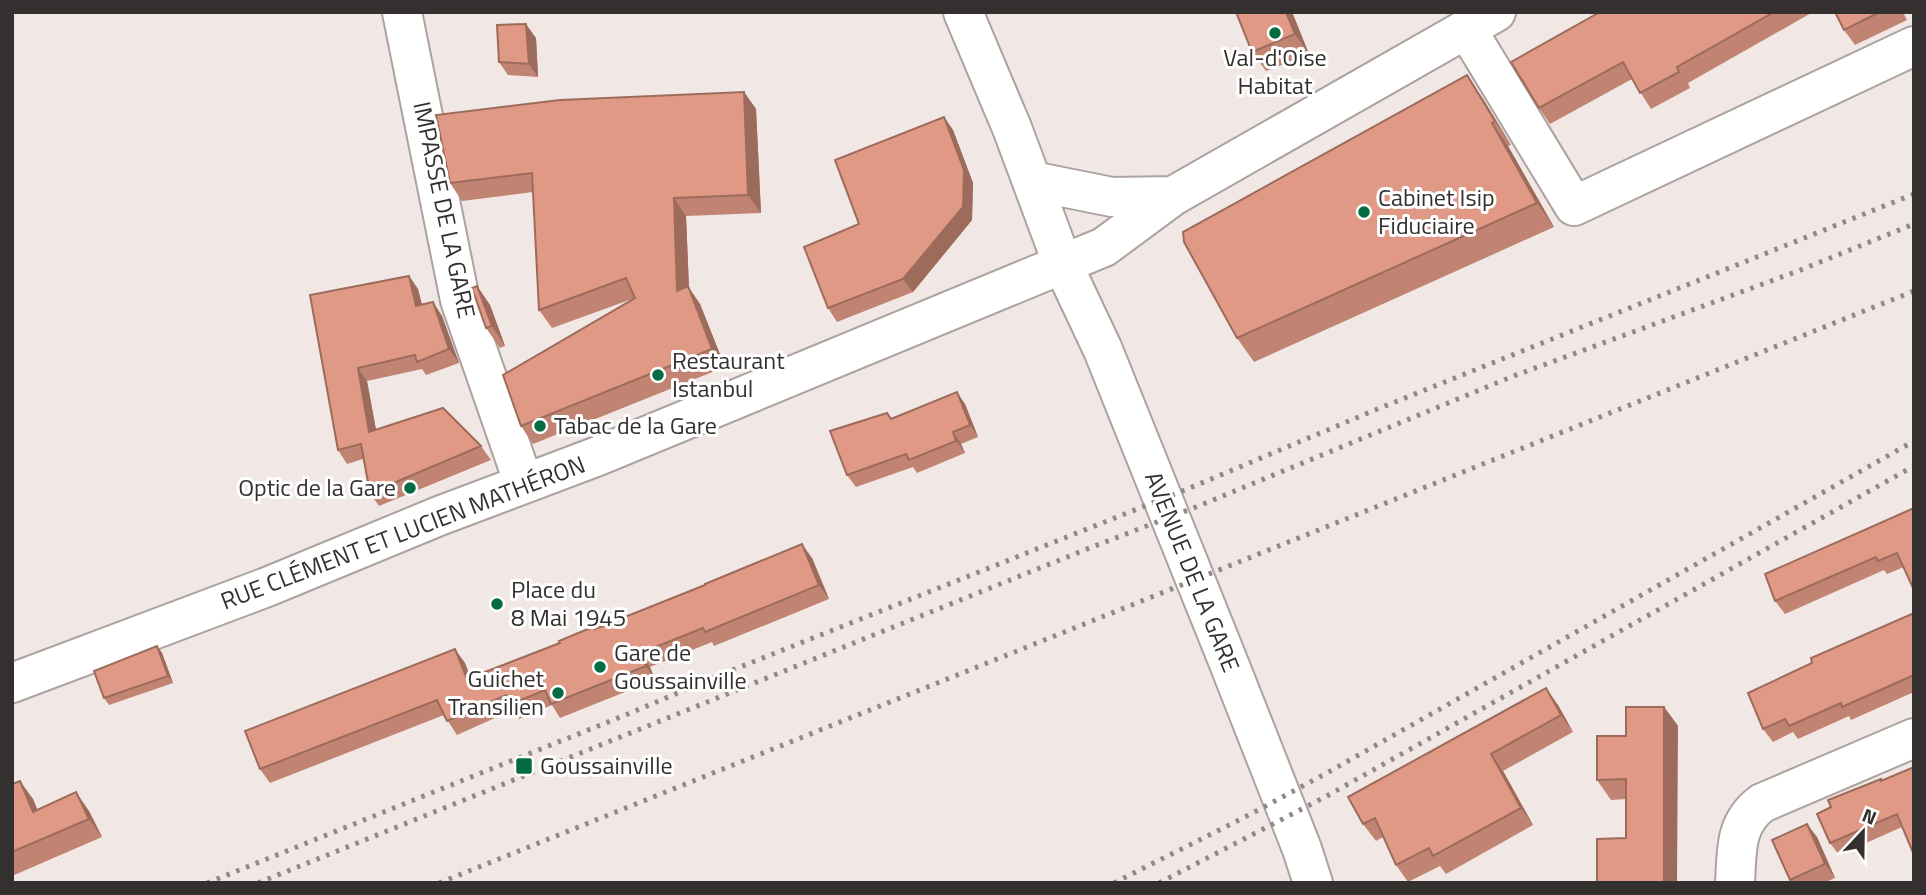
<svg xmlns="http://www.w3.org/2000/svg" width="1926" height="895" font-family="'Titillium Web',sans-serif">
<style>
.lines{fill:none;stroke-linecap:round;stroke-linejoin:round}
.street-casing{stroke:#aca3a0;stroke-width:42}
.secondary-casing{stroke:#aca3a0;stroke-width:42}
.street{stroke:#fff;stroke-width:38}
.secondary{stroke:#fff;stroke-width:38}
.rail{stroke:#908987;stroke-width:5;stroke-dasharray:3.5 7;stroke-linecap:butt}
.wall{fill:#c18472}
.shaded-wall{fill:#9d6b5c}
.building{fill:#e09984;stroke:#9d6b5c;stroke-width:2}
.poi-dot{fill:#046b42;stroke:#fff;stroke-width:2.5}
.labels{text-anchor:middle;stroke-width:6;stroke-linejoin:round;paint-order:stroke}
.poi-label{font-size:24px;fill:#34302f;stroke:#fff;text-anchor:start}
.street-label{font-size:24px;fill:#34302f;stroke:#fff}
</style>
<rect width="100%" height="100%" fill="#f1e8e5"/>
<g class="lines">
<g class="street-casing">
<path id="street" d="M402,12L460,300L524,484
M1466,28L1574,206L1914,46
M1032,181L1112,197L1173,196
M12,683L267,587L439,516L598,456L1104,247L1173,196L1496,12
M1735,883C1737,851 1734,824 1762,803L1914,738"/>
</g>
<g class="secondary-casing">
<path id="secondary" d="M963,12L1012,128L1063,265L1103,350L1228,661L1302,849L1313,883"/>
</g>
<use href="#street" class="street"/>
<use href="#secondary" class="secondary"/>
<path class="rail" d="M207,883L628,714L720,675L1185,490L1375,410L1914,194
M258,883L1092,547L1196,507L1511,377L1798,271L1914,224
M439,883L1914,291
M1114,883L1249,815L1325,774L1914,441
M1159,883L1325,797L1914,466"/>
</g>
<path class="wall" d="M1236,12H1292L1309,54L1266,71L1252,52Z
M1600,12H1813L1688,83L1690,88L1651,109L1632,79L1550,124L1539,108Z
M1835,12H1903L1907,20L1855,45L1844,30Z
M536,38L538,77L508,75L499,62Z
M744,92L756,109L761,213L686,216L689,288L700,304L725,367L533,444L521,426L635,298L552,328L539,310L533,192L462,201L450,183Z
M1483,99L1511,145L1508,146L1554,227L1254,362L1237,338Z
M944,117L953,130L973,183L972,220L913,292L837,322L828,308L859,224Z
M409,276L418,289L422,304L433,302L442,316L459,363L426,375L422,369L367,381L376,430L481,446L491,460L379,506L370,493L363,459L347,464L338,450L310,295Z
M477,286L490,305L505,346L500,348L486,328Z
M965,404L978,437L961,444L965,453L917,473L913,467L856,487L847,475L891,418Z
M1914,508L1904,567L1887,574L1884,570L1785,614L1775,601Z
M812,558L829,599L714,646L712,642L650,667L655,680L560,718L552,705L519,719L513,710L457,735L444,715L270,783L260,769L465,663L470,677L596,628Z
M1914,613V692L1851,720L1849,716L1798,739L1793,732L1773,742L1763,729L1812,663Z
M157,646L162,653L173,683L109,705L104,698Z
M1558,705L1573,732L1503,771L1533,825L1446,874L1440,866L1408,882L1396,865L1383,837L1376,841L1363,824Z
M1664,707L1678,726L1626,838V799L1611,800L1597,780L1626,736Z
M1881,779L1902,827L1839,855L1830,843L1831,807Z
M12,784L33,799L37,810L89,811L102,837L12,876Z
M1817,837L1835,878L1824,883H1792L1790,880Z"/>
<path class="shaded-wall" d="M1286,12H1292L1309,54L1295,34Z
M526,24L536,38L538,77L529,64Z
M1467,75L1483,99L1511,145L1495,121Z
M744,92L756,109L761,213L748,195Z
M944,117L953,130L973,183L972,220L913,292L903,279Z
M1492,123L1508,146L1554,227L1537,203Z
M674,198L686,216L689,288L700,304L725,367L712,349L677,291Z
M409,276L418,289L425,319L416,306Z
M477,286L490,305L505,346L492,326Z
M433,302L442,316L459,363L449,349Z
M358,368L367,381L379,446L369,432Z
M957,392L965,404L978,437L970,425Z
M953,432L961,444L965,453L956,441Z
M802,544L812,558L829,599L819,585Z
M157,646L162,653L173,683L168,676Z
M455,649L465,663L476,693L467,679Z
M640,653L650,667L655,680L646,666Z
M1546,688L1558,705L1573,732L1561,715Z
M1664,707L1678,726L1677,883H1664Z
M1491,754L1503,771L1533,825L1521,808Z
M20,781L33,799L46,830L33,812Z
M76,792L89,811L102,837L89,819Z
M1807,824L1817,837L1835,878L1825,864Z"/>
<path class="building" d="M1236,12H1286L1295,34L1252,52Z
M1600,12H1774L1677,67L1679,72L1640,93L1623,62L1539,108L1511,62Z
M1835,12H1880L1844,30Z
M526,24L529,64L499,62L497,25Z
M1467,75L1495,121L1492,123L1537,203L1237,338L1184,242L1183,232Z
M744,92L748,195L674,198L677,291L688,286L712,349L521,426L503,375L635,298L626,278L539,310L532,173L450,183L436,115L560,100Z
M944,117L964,170L963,207L903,279L828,308L804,247L859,224L835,160Z
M409,276L416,306L433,302L449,349L417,362L415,355L358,368L369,432L443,408L481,446L370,493L361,444L338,450L310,295Z
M477,286L492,326L486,328L472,288Z
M957,392L970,425L953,432L956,441L909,460L906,454L847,475L830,431L887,413L891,419Z
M1914,508V590L1897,553L1878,561L1876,557L1775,601L1765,574Z
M802,544L819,585L705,632L703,628L640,653L646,666L551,704L545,690L509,705L506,695L447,721L437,700L260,769L245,731L455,649L467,679L560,643L559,641L595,626V629L705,585V584Z
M1914,613V675L1842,707L1841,703L1789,726L1785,719L1763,729L1748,693L1812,663L1811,658Z
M157,646L168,676L104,698L94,671Z
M1546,688L1561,715L1491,754L1521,808L1433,856L1429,848L1396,865L1375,818L1363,824L1348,797Z
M1626,707H1664V883L1597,882V839L1626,838V779L1597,780V736H1626Z
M1914,767V855L1897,814L1830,843L1817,814L1831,807L1828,800L1881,779V781Z
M20,781L33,812L76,792L89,819L12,852V784Z
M1807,824L1825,864L1790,880L1772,840Z"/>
<g class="poi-dot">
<circle cx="1275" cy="33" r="7"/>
<circle cx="1364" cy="212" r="7"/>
<circle cx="658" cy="375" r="7"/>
<circle cx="540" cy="426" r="7"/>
<circle cx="410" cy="488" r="7"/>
<circle cx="497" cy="604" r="7"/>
<circle cx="600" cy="667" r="7"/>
<circle cx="558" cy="693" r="7"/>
<rect x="515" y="757" width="18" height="18" rx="3.5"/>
</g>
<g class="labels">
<g class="poi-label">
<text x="1275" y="66" text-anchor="middle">Val-d'Oise<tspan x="1275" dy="28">Habitat</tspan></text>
<text x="1378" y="206">Cabinet Isip<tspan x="1378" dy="28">Fiduciaire</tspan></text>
<text x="672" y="369">Restaurant<tspan x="672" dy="28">Istanbul</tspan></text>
<text x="554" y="434">Tabac de la Gare</text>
<text x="396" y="496" text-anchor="end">Optic de la Gare</text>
<text x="511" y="598">Place du<tspan x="511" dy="28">8 Mai 1945</tspan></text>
<text x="614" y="661">Gare de<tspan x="614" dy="28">Goussainville</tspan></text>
<text x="544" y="687" text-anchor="end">Guichet<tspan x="544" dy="28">Transilien</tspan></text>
<text x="540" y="774">Goussainville</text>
</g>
<g class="street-label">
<text transform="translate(444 210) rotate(78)" y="8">IMPASSE DE LA GARE</text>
<text transform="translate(403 533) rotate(-21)" y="8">RUE CLÉMENT ET LUCIEN MATHÉRON</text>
<text transform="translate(1192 572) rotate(68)" y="8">AVENUE DE LA GARE</text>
</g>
</g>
<rect width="1926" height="895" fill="none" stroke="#34302f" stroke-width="28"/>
<g transform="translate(1863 832) rotate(22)" stroke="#ffffff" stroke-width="5" paint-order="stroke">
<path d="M0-5L12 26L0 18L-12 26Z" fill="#34302f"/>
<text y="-10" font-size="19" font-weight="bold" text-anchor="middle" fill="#34302f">N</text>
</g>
</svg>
